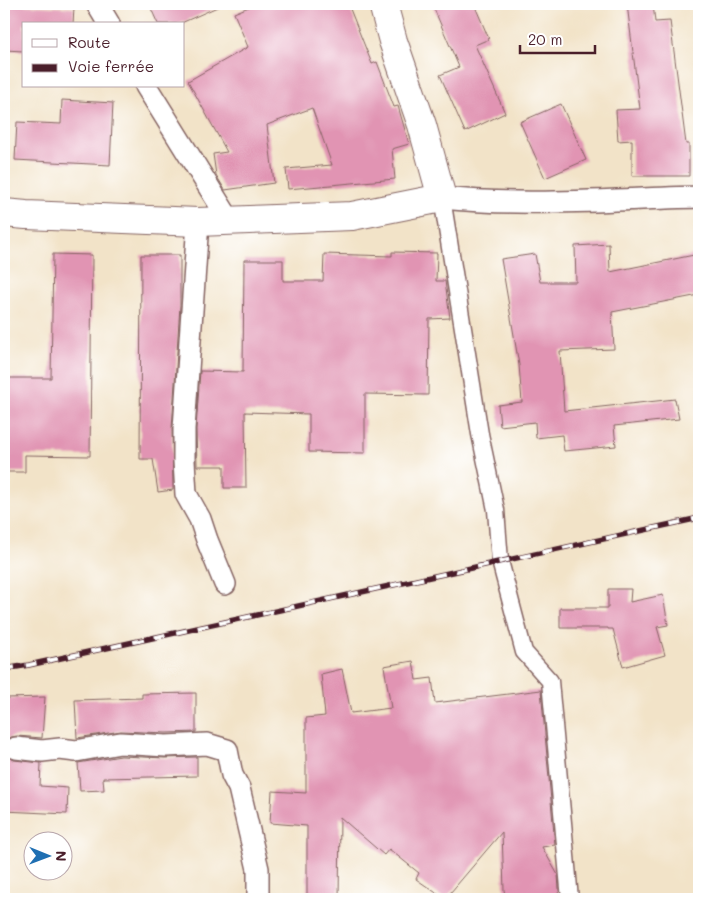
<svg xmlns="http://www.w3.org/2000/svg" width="703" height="903" font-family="Mali,sans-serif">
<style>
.building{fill:#e194b3}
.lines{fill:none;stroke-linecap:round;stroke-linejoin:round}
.pedestrian-casing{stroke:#856462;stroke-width:19}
.minor-casing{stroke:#856462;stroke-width:24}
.tertiary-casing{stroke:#856462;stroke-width:30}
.pedestrian{stroke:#fff;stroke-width:16}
.minor{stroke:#fff;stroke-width:21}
.tertiary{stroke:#fff;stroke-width:28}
.rail-casing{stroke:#4a1f2b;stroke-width:5.5}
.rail{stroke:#fff;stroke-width:4;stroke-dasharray:11;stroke-linecap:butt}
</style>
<rect width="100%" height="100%" fill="#fff"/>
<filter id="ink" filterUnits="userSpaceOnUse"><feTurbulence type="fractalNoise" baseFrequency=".02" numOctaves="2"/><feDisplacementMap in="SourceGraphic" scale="10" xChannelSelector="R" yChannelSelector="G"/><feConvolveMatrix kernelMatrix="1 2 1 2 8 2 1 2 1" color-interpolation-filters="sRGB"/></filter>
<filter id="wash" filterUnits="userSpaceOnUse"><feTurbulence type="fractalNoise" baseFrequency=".0096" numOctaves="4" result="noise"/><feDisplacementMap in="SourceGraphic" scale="20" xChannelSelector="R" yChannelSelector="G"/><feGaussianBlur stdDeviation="1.12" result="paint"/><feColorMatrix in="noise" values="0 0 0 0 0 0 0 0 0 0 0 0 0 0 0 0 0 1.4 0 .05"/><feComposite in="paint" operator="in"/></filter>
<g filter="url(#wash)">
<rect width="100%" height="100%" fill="#f2e3c8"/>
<g id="blocks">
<path class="building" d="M4,4L74,8L73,24H24V51L4,50Z
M149,4H224L179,24H158Z
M256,4H348L372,64L377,62L394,107L398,106L409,144L392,149L395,179L288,189L286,169L332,165L312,108L267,125L274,183L225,190L216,175L213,154L227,152L188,81L248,47L234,13Z
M432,4H474L489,39L475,45L505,113L465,132L440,75L459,67Z
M627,4H653L655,22L670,21L686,144H689V176H632V140L618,141L616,110L640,109Z
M62,100L113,103L110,165L15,160L17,122L61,124Z
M561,104L586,160L545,178L520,122Z
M609,244L610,272L699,254V295L612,312L614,349L560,351L564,411L675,399L679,419L614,426L616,446L564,451L562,435L536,438L535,422L500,426L498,405L522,402L519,365L501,259L535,254L540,282H576L575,246Z
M392,252L437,253L436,281H445L450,318L429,319L428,395L365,394V453L309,452V414L245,412L246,488H224V466H197L196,429L200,371L243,372L244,260H283V281H323L324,254L392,256Z
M53,254L92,255L90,456L25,455V472H4V378H51Z
M141,255H180V305L172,429L173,490L158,492L153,459H140Z
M608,589H631L630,602L663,595L668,625L657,627L665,655L623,667L613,629H608V628H560V608H608Z
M413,661L416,680L432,678L435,703L541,690L555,845L542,847L558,875L559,889L557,899H506L504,890L502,832L445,899L416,879L419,873L389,849L384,855L340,817L339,899H307V826L270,823L272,791L306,793V718L325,716L321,674L342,669L351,713L391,708L384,666Z
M196,693V732L166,733L121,731L77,738L75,700L142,698V694Z
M45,697L42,738L17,736L11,737L7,740L6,698Z
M6,755L14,760L41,763L40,786L68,788L67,814L4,811Z
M121,756L165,758L197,757V776L103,778L104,790L80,791L78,763Z"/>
</g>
</g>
<g filter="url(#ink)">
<use href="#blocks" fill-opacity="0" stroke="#856462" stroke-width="1"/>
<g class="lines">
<g class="pedestrian-casing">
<path id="pedestrian" d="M442,198L480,434L496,510L500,561L524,652L550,681L570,899"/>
</g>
<g class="minor-casing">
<path id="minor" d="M97,4L109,24
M146,86L230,221
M442,198C527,207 613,199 699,197
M198,222L184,429V461L186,494L200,519L207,540L225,584
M16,748L42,751L60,749L76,751L120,743L166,746L207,744L227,750L232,775L239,788L258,869V899"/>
</g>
<g class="tertiary-casing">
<path id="tertiary" d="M4,213L26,215L198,222L352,216L442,198L422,125L393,41L383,4"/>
</g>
<use href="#pedestrian" class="pedestrian"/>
<use href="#minor" class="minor"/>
<use href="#tertiary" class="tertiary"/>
<g class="rail-casing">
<path id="rail" d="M4,669L29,665L699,518"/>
</g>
<use href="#rail" class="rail"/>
</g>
</g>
<rect width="703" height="903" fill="none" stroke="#fff" stroke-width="20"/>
<rect x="22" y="22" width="162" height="65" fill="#ffffff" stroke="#b7a5aa"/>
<rect x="32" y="39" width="25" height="8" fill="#ffffff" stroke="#b7a5aa"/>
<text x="68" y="48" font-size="15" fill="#4a1f2b">Route</text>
<rect x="32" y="64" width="25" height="8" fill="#4a1f2b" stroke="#b7a5aa"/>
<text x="68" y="72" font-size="15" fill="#4a1f2b">Voie ferrée</text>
<g transform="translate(48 856) rotate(91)"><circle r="24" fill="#ffffff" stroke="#b7a5aa"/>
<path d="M0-4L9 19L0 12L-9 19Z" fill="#1f6fb2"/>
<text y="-8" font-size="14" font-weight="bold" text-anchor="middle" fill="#4a1f2b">N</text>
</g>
<path d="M520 45v8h75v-8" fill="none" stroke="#4a1f2b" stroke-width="2.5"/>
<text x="528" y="45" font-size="15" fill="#4a1f2b" stroke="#ffffff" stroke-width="4" paint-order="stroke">20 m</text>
</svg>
